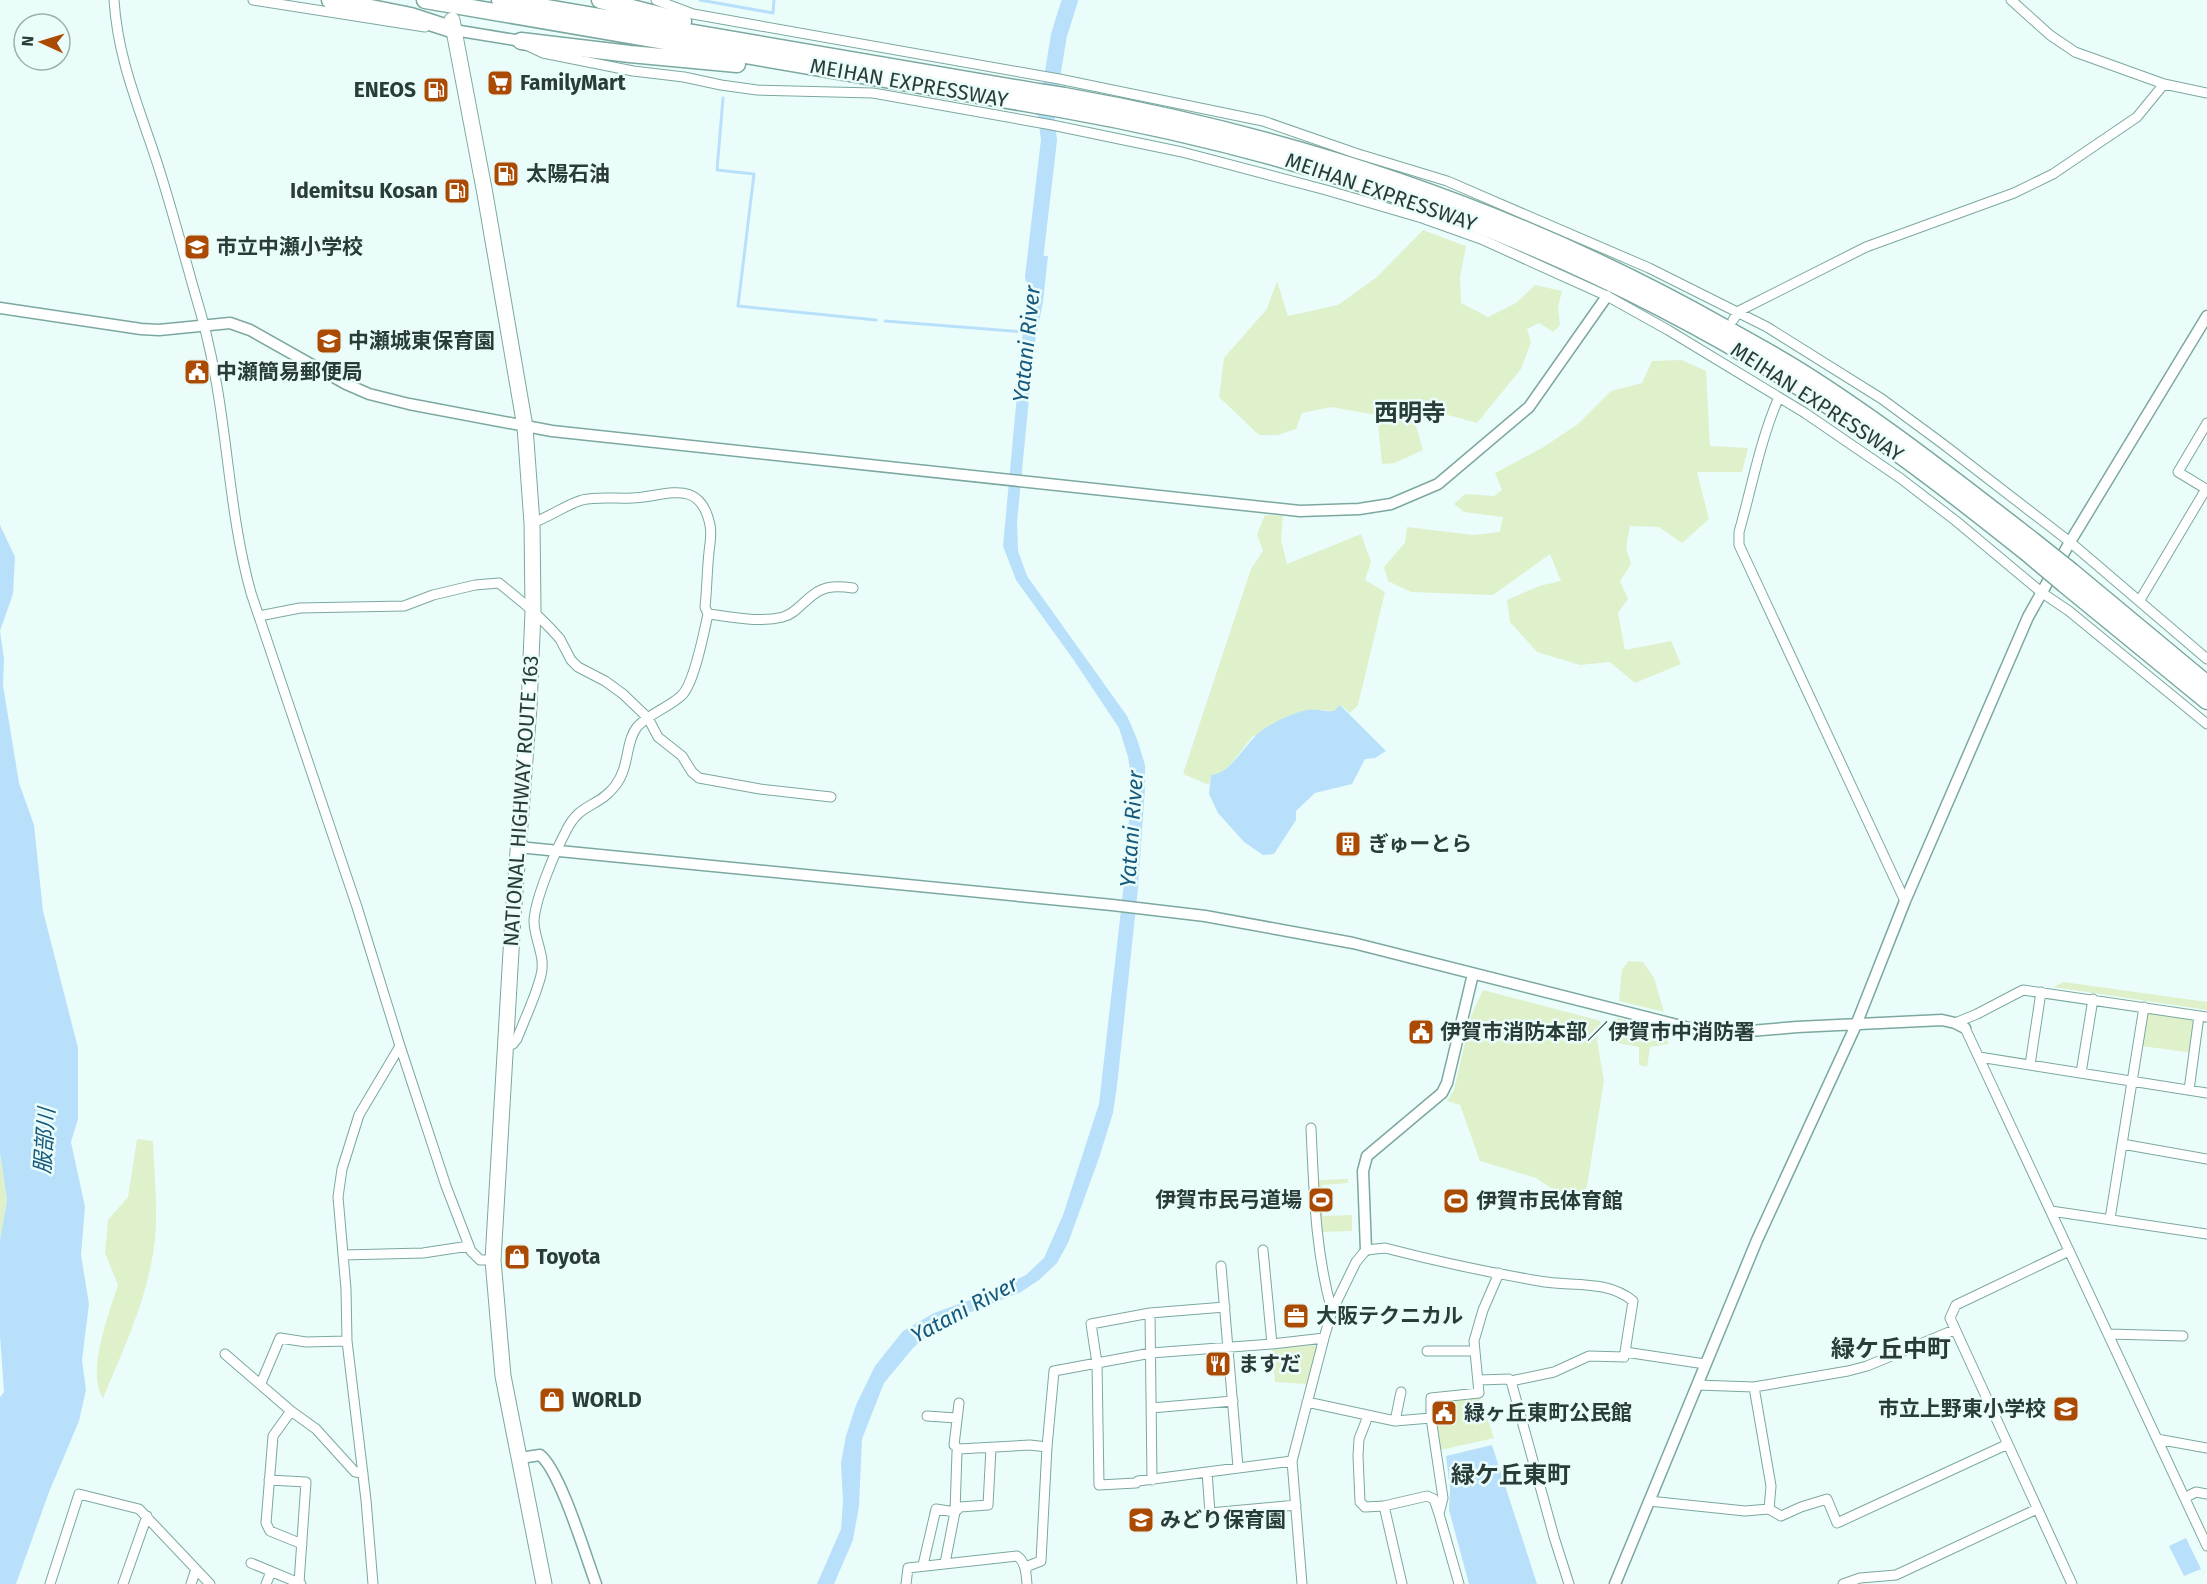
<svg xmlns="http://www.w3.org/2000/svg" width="2207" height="1584" font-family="'Fira Sans','Noto Sans JP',sans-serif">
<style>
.green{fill:#def1cb}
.water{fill:#b8e0fb}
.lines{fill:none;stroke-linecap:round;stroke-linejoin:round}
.stream{stroke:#b8e0fb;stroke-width:3}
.river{stroke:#b8e0fb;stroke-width:16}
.minor-casing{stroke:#7ba8a0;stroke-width:11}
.tertiary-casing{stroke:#7ba8a0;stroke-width:13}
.trunk-casing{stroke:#7ba8a0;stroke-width:17}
.motorway-casing{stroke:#7ba8a0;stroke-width:19}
.minor{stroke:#fff;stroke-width:9}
.tertiary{stroke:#fff;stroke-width:10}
.trunk{stroke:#fff;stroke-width:15}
.motorway{stroke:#fff;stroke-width:16}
.motorway-bridge-casing{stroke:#7ba8a0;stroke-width:19;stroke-linecap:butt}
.motorway-bridge{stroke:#fff;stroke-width:16}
.labels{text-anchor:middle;stroke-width:5;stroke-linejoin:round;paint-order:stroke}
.poi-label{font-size:21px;font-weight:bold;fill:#2a3c39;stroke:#ebfdfa;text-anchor:start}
.street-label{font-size:21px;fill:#2a3c39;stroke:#ebfdfa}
.water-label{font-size:22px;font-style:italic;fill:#175a7d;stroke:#ebfdfa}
.quarter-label{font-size:24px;font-weight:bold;fill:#2a3c39;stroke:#ebfdfa}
</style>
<rect width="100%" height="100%" fill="#ebfdfa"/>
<path class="green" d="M1423,230L1466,246L1460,277L1461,303L1488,317L1516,303L1535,285L1562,291L1558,307L1560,325L1553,332L1539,323L1527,329L1531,342L1521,369L1477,423L1422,408L1415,422L1423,450L1395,463L1382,464L1377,415L1331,407L1302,413L1296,429L1278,435H1259L1219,397L1224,358L1267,309L1277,281L1288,316L1338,305L1377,277Z
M1682,360L1706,371L1710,446L1748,448L1742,472H1697L1709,519L1682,543L1659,527L1630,526L1626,548L1631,564L1620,581L1628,599L1618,613L1625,650L1671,641L1681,664L1635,683L1610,662L1580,665L1537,652L1510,622L1507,600L1539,586L1561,581L1550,554L1493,595L1411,592L1388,581L1384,567L1405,543L1407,527L1474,535L1500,532L1503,517L1464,512L1454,504L1465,494L1494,496L1502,490L1495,473L1542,448L1578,424L1611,391L1642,383L1652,361Z
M1265,515L1283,516L1281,540L1287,564L1361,534L1371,562L1365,580L1385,592L1358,705L1350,713L1341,705L1334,711L1321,710L1252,737L1230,765L1218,775H1211L1209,785L1183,774L1251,569L1263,551L1257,534Z
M1629,961L1643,962L1654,978L1664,1012L1619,1001L1622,969Z
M2064,982L2207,1002V1010L2053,987Z
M1483,990L1601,1021L1597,1040L1604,1081L1587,1186L1576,1205L1536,1178L1480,1161L1460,1105L1447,1101L1454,1090L1471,1016Z
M2151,1012L2193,1018L2195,1021L2192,1053L2142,1046L2147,1014Z
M1618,1018L1669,1031L1668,1044L1650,1047L1647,1067L1639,1065V1047L1612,1042V1026Z
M137,1139L153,1141C154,1172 158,1209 155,1239C149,1295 125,1346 103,1398C86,1373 109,1313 118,1285L105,1253L108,1220L128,1197Z
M0,1153L7,1200L0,1240Z
M1348,1179V1183L1322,1185L1323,1216L1352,1215V1231L1321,1232L1318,1180Z
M1311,1344L1317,1347L1306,1384L1275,1382L1272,1347Z
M1480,1397L1494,1438L1440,1450L1436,1425L1453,1423L1451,1401Z"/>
<path class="water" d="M1030,255L1048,256L1043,302L1034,347L1017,522L1018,551L1027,576L1127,716L1137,739L1145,765V789L1138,888L1117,1086L1113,1113L1099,1158L1068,1243L1057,1263L1039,1280L1021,1292L939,1325L913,1348L884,1383L862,1439L859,1506L853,1540L834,1584H817L841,1529L843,1501L841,1463L846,1436L856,1405L875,1366L903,1331L934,1313L981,1296L1026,1275L1044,1258L1063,1215L1099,1104L1124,883L1132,782L1128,757L1119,728L1073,659L1016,580L1003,546Z
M0,525L15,557L13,594L0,631L4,659L3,685L19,783L34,825L43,911L78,1048V1119L71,1142L85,1207L81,1255L89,1304L82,1360L86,1390L79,1421L49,1492L16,1584H0V1397L4,1392L0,1336V1240L7,1200L0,1153Z
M1340,705L1386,751L1375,758L1365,759L1352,784L1315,793L1296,811V820L1274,854L1263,855L1244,842L1218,813L1209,794L1211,775C1233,774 1247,737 1267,727C1278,720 1294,713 1306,710C1315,708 1325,712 1334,711Z
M1492,1445L1537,1584H1469L1449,1510L1450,1489L1446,1456Z
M2186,1538L2201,1569L2184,1576L2169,1546Z"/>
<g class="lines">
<path class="stream" d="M700,0L773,13L774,0
M723,98L717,170L754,174L738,306L876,320
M885,321L1024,332"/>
<path class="river" d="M1033,277L1049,140L1046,114L1059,35L1070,0"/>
<g class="minor-casing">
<path id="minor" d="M114,0C118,64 143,116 161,175C171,207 180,240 189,272C195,295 203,318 208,342C228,425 228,511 251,593L357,907L400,1046L446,1186L471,1251L480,1260H493
M253,0L425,27
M656,0L693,14L1059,79L1263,121L1355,153L1447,181L1649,268L1767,327L1882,399L1943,444L2070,542L2207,659
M2011,0L2050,35L2075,52L2164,84L2207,93
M528,46L543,53L633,71L684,77L721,85L757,90L873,93L1052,125L1182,152L1326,190L1422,218L1481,239L1607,296L1668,330L1805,413L1900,478L1956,521L2041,592L2069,611L2207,724
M1733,320L1739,311L1866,247L2014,193L2053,174L2137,117L2164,84
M1779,397C1760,440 1752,487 1739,532V545L1905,901
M2140,600L2206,489L2178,472L2207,423
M708,614C733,617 759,623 783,617C795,614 803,602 813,595C825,585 839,586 853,588
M259,616L300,608L404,606L433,595L475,585L499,583L533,611L551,629L560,639L571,660L578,667L605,681L623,694L648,718L658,737L682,756L692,772L699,778L760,789L831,797
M1955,1023L1977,1014L2023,990L2207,1017
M1965,1028L2207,1546
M505,1047L513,1044L517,1039C525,1018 536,996 541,975C546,956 534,939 534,921C535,899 555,852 566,831C580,802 598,808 615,786C630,767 625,742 637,727C648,714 668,708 681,696C694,685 704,632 708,614L705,607C707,589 707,570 709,552C710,543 712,534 710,525C700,476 665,497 632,498C615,499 599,496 582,500C565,505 550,517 532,523
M1979,1057L2207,1093
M2030,1065L2041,992
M2081,1073L2093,999
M2189,1090L2199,1016
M1311,1128C1314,1191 1315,1251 1332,1311
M2122,1144L2207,1159
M2051,1211L2207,1234
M2110,1219L2144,1007
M1263,1250L1272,1344
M2069,1251L1956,1305L1950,1318L2072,1584
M343,1255L423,1253L469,1246
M1221,1266L1238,1467
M1225,1307L1150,1313L1091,1324L1097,1363L1099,1485L1136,1483L1138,1481L1292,1461
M1150,1313L1152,1480
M2109,1334L2183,1336
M1427,1351H1475
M225,1354L291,1411L316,1429L355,1472L363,1473
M1479,1380L1509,1379L1511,1381L1554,1372L1589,1356L1624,1357L1625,1352
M1511,1381L1554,1537L1569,1584
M261,1383L280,1338L306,1342L347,1341
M1697,1385L1754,1387L1848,1371L1867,1366L1954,1330
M1754,1387L1771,1486L1769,1509
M1307,1402L1395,1421L1431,1418
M1151,1408L1233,1401
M291,1411L273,1436L266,1523L270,1531L302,1544
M927,1416L956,1418
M1368,1416L1359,1439L1358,1456L1360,1502L1365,1507L1384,1506
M1395,1421L1401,1392
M2157,1439L2207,1448
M959,1449L954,1445L959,1403
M1207,1472L1210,1513L1296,1505
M269,1480L306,1482L299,1583L301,1584
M2186,1497L2196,1492L2207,1494
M1649,1501L1745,1511L1769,1509L1781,1516L1801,1507L1827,1499L1837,1523L2008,1444
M251,1563L299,1583
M945,1563L955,1512L957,1452L959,1449L1030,1445L1047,1447
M923,1565L936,1509L955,1512L960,1507L988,1505L991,1448
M1026,1570L1028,1566L1041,1561L1047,1447L1054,1371L1151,1353L1272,1344L1324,1338
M50,1584L79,1494L139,1509L210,1584
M123,1584L147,1516
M191,1584L196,1569
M266,1584L271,1572
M373,1584L366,1500L347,1341L346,1289L338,1197L342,1169L359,1115L400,1046
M906,1584L908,1568L1017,1556C1026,1562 1026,1574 1027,1584
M1302,1584L1292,1461L1324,1338L1332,1311L1356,1262L1366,1250L1385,1248C1435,1261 1487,1272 1539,1281C1571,1287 1606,1279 1633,1301L1625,1352L1705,1364
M1402,1584L1384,1506L1427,1496L1434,1499L1439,1514
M1459,1584L1439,1514L1443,1498L1431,1418V1398L1479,1393L1474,1341L1483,1310L1499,1273
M1843,1584L1860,1578L1896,1575L2037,1509"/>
</g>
<g class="tertiary-casing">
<path id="tertiary" d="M454,30L521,41
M0,308L141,329L159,330L230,323L250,330L346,384L369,394L409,404L552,431L1300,511L1359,509L1391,504L1438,484L1529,407L1607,296
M518,847L1112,905L1205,916L1353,943L1689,1028L1738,1032L1797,1027L1942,1020L1955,1023L1965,1028
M1366,1250L1363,1171L1367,1156L1442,1093L1447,1083L1473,974
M520,1458L540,1455C560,1470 586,1557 596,1584
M1615,1584L1757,1240L1856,1025L1905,901L2028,617L2070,542L2207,316"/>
</g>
<g class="trunk-casing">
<path id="trunk" d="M452,20L485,194L525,427L532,523L533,611L529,707L513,917L493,1260L503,1376L544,1584"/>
</g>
<g class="motorway-casing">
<path id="motorway" d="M330,0L411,16L454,30
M425,0L1037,105
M500,0L1038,92
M600,0L683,21
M521,41L630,54L737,64
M1064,96C1296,137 1519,211 1725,328C1753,344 1782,359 1809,377C1887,427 1960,484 2032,540
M1061,109C1348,160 1606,257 1849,419C1910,460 1968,506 2026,552
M2071,571L2207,684
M2064,584L2207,701"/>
</g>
<use href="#minor" class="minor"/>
<use href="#tertiary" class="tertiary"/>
<use href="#trunk" class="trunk"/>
<use href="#motorway" class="motorway"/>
<g class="motorway-bridge-casing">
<path id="motorway-bridge" d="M1038,92L1064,96
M1037,105L1061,109
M2032,540L2071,571
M2026,552L2064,584"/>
</g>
<use href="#motorway-bridge" class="motorway-bridge"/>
</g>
<defs>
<g id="supermarket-square" transform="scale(1.35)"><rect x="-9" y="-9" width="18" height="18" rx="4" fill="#ab4b03" stroke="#ebfdfa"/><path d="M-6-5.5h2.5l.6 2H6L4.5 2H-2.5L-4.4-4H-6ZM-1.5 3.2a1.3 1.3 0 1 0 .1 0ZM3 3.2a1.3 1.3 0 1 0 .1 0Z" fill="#fff"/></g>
<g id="fuel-square" transform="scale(1.35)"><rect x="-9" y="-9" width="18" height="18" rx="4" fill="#ab4b03" stroke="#ebfdfa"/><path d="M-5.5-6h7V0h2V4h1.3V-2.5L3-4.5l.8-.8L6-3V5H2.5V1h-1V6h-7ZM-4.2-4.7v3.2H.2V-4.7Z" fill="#fff"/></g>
<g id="school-square" transform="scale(1.35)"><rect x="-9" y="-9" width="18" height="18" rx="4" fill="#ab4b03" stroke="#ebfdfa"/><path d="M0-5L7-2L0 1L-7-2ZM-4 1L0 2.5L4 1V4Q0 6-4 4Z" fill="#fff"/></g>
<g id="civic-square" transform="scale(1.35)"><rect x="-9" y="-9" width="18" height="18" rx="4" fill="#ab4b03" stroke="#ebfdfa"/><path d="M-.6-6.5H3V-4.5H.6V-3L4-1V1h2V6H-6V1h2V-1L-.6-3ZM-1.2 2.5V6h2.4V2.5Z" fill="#fff"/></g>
<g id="building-square" transform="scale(1.35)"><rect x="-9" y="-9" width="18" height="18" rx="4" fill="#ab4b03" stroke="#ebfdfa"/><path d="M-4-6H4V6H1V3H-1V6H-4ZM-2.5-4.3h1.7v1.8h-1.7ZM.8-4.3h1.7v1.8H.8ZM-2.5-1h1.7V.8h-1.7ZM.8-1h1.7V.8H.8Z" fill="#fff"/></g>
<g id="stadium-square" transform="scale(1.35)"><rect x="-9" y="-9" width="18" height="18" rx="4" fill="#ab4b03" stroke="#ebfdfa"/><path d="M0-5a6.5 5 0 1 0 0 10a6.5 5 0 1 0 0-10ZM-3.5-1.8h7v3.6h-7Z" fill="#fff"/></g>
<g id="shop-square" transform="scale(1.35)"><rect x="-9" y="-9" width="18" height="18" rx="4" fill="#ab4b03" stroke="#ebfdfa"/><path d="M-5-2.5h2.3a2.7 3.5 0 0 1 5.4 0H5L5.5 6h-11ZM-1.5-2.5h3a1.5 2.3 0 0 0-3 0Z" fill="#fff"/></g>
<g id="office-square" transform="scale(1.35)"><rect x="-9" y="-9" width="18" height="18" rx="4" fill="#ab4b03" stroke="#ebfdfa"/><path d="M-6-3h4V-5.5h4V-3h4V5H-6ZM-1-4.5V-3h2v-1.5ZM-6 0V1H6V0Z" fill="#fff"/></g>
<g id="restaurant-square" transform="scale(1.35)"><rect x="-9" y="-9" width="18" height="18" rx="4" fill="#ab4b03" stroke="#ebfdfa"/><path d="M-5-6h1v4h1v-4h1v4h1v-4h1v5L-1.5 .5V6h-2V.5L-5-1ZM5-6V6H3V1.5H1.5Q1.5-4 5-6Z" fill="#fff"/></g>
</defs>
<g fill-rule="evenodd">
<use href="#supermarket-square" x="500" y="83"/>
<use href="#fuel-square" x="436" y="90"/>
<use href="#fuel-square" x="506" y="174"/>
<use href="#fuel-square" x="457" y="191"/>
<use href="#school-square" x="197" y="247"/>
<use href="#school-square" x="329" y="341"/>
<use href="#civic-square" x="197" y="372"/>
<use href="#building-square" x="1348" y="844"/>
<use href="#civic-square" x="1421" y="1032"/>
<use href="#stadium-square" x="1321" y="1200"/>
<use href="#stadium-square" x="1456" y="1201"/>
<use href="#shop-square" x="517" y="1257"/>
<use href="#office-square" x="1296" y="1316"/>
<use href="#restaurant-square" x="1218" y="1364"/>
<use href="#shop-square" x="552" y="1400"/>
<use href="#school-square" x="2066" y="1409"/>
<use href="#civic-square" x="1444" y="1413"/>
<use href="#school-square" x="1141" y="1520"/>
</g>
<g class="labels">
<g class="poi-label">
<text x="520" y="90">FamilyMart</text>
<text x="416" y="97" text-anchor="end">ENEOS</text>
<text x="526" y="181">太陽石油</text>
<text x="438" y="198" text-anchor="end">Idemitsu Kosan</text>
<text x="216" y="254">市立中瀬小学校</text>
<text x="348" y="348">中瀬城東保育園</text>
<text x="216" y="379">中瀬簡易郵便局</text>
<text x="1368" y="851">ぎゅーとら</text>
<text x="1440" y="1039">伊賀市消防本部／伊賀市中消防署</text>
<text x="1302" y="1207" text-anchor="end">伊賀市民弓道場</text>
<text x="1476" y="1208">伊賀市民体育館</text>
<text x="536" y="1264">Toyota</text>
<text x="1316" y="1323">大阪テクニカル</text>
<text x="1238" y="1371">ますだ</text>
<text x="572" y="1407">WORLD</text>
<text x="2046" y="1416" text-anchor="end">市立上野東小学校</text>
<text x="1464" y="1420">緑ヶ丘東町公民館</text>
<text x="1160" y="1527">みどり保育園</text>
</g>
<g class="street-label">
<text transform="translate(909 83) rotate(10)" y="7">MEIHAN EXPRESSWAY</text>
<text transform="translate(1381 192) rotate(19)" y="7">MEIHAN EXPRESSWAY</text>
<text transform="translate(1817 402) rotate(33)" y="7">MEIHAN EXPRESSWAY</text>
<text transform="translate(521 801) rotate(-86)" y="7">NATIONAL HIGHWAY ROUTE 163</text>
</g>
<g class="water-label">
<text transform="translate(1026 344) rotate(-84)" y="8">Yatani River</text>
<text transform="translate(1131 829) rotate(-86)" y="8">Yatani River</text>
<text transform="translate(44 1141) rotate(-86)" y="8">服部川</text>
<text transform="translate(964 1309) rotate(-28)" y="8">Yatani River</text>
</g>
<g class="quarter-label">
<text x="1410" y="421">西明寺</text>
<text x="1891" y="1357">緑ケ丘中町</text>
<text x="1511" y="1483">緑ケ丘東町</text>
</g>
</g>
<g transform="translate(42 42) rotate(274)"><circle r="28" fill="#ebfdfa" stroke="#9eb0ad" stroke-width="1.5"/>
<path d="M0-4.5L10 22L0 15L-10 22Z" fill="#ab4b03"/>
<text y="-9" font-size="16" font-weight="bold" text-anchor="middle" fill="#2a3c39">N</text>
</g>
</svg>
